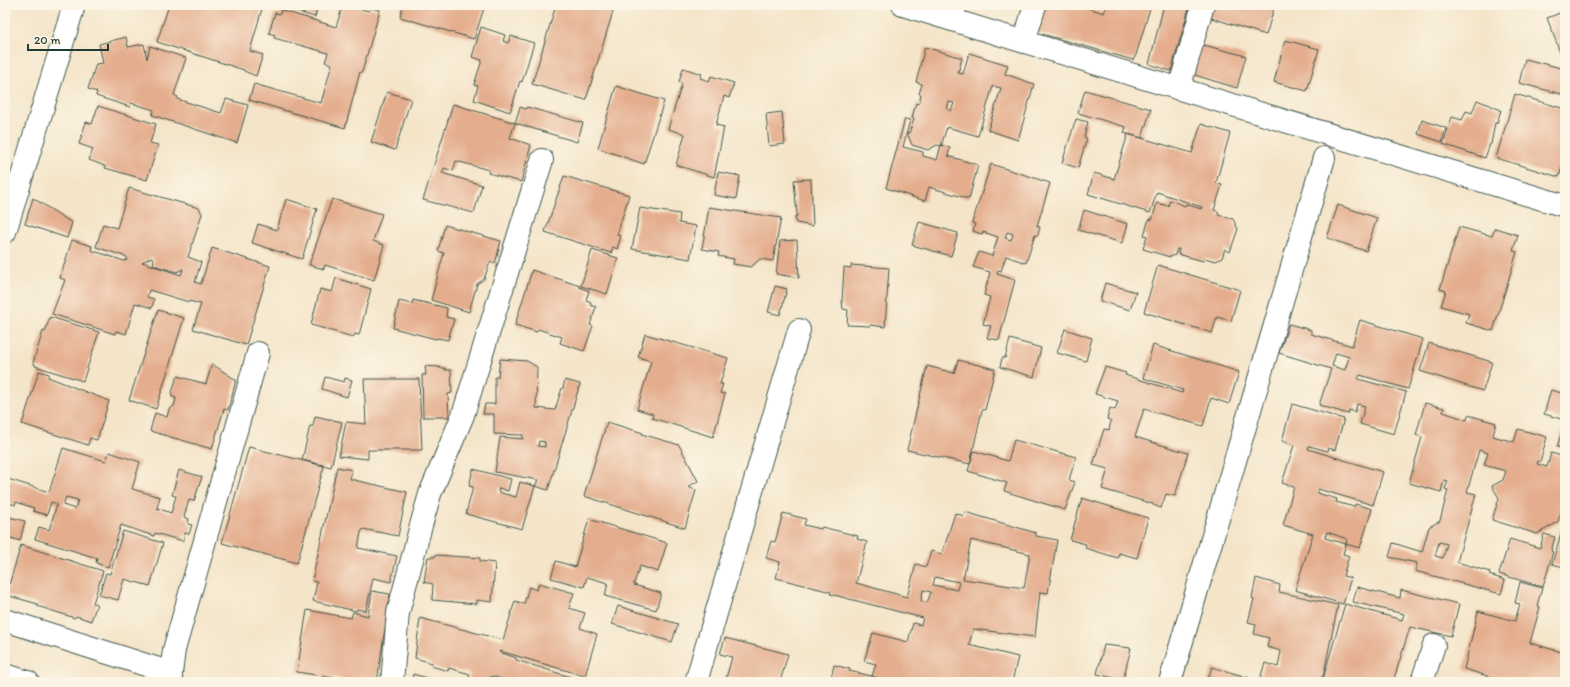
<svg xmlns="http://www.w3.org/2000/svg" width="1570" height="687" font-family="Itim,sans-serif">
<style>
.building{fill:#e4ad8d;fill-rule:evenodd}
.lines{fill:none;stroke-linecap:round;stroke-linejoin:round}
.street-casing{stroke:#3f564a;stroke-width:24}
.secondary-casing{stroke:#3f564a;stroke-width:24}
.street{stroke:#fff;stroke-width:22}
.secondary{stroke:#fff;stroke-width:22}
</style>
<rect width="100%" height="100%" fill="#fcf5e5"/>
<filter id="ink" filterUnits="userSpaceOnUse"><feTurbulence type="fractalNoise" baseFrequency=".025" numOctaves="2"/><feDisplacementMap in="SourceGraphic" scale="8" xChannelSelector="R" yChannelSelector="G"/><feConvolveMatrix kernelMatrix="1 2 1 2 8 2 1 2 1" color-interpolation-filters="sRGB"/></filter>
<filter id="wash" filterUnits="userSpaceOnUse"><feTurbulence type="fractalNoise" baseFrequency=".012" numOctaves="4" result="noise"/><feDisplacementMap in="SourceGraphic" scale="16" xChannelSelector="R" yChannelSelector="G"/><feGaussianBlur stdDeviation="0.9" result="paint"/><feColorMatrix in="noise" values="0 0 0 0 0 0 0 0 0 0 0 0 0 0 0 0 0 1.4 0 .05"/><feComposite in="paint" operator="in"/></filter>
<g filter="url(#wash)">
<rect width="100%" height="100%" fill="#f4e5c9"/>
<g id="blocks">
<path class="building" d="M169,5H263L250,51L263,55L256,76L244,71V70L157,42Z
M275,5H318L315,17Z
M343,5H362L361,9L369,11L371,8L380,10L362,72H360L345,128L249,100L254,84L321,103L332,64L325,62L328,53L274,38L275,35L269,33L275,13L280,14L281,10L336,27Z
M403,5H485L474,39L400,17Z
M556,5H615L586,100L532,84Z
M1036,5H1078L1104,13L1107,5H1151L1136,55L1133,60L1028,30Z
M1164,5H1190L1171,71L1149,64Z
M1208,5H1275L1266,35L1205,16Z
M1565,11V65L1547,18Z
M481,27L505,35L503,41L508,43L511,36L534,43L522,82L520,81L510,112L474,100L478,86L474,85L482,60L472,57Z
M126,37L128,47L144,44L147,59L150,46L186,58L174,95L178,97L177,99L221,113L226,99L248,105L237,143L152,115L154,110L131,103L130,107L96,96L97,92L88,89L96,64L103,63L99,44Z
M1285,40L1319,49L1307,91L1274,82Z
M1196,43L1246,56L1237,88L1188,73Z
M925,47L962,58L958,73L963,74L969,53L1008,65L1005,74L1034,84L1018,140L988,130L1001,88L993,86L978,136L947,127L941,146L937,145L928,150L912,145L907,133H909L914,119L912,118L916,103L919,104L921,94H919L922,84L916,82ZM949,102L954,103L951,111L947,109Z
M1525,59L1565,69V95L1519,83Z
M683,68L702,74L700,78L709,81L711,76L734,83L729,98L724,96L716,125L724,127L714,177L676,165L685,134L668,129L682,84L679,82Z
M616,86L664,101L644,164L598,148Z
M1085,90L1151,109L1142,138L1124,133L1126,127L1078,113Z
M387,92L411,99L395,150L371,142Z
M1515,94L1565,109V156L1559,177L1496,158Z
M1477,100L1501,110L1497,123H1495L1491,144H1490L1485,158L1443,144L1452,117L1462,120L1466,111L1472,113Z
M453,104L515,123L510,138L531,145L521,182L488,173L489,170L456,161L453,171L444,168L442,173L482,185L474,213L423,200Z
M98,106L156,124L150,143L158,145L147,180L105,168V166L89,160L93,149L79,144L86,122L92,124Z
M520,107L526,109L527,107L583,123L577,142L515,123Z
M782,112L785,144L769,146L766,114Z
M905,119L910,120L903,147L923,152V156L937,160L941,145L950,148L948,156L978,165L969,199L929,187L925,201L886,188Z
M1076,119L1088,122L1084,137L1087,138L1078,168L1062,163Z
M1422,120L1446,128L1442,142L1418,134Z
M1201,124L1230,133L1216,183L1222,185L1214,210L1219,212L1218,215L1233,219L1238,229L1230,252L1225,249L1222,258L1216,261L1204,258L1203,261L1178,254L1179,249H1177L1175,255L1170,257L1143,249L1147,236L1144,235L1149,219L1152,220L1157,203L1168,206L1170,200L1185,206L1186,204L1201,209L1202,207L1157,192L1150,213L1088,194L1094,173L1114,179L1128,134L1192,153Z
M991,164L1050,183L1037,226L1040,227L1038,235H1035L1026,263L1006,256L1001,271L998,270L997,274L1015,280L999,340L987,338L991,326L983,324L990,297L984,295L990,272L973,267L979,252L992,256L998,237L983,232L982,234L973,231L975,224L972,223ZM1007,232L1013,234L1011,240L1005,238Z
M718,172L740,176L736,199L714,195Z
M564,176L629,195L617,235L621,236L617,249L613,247L611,253L545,232Z
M811,179L813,226L796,223L795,216H797L794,180Z
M129,188L199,208L202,214L188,257L201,262L195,282L201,284L212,248L270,266L246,345L193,329L201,304L189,301V302L149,290L147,297L154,299L152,308L135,303L126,334L116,331L115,334L52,314L65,280L60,278L72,240L92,246L91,250L124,261L127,260V257L96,247L103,224L117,228ZM152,257L154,260L153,265L177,272L183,269L181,275L142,262Z
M33,198L72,223L67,238L25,224Z
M286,199L317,209L302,259L252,243L258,224L277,230Z
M332,199L382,214L373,241L384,245L374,280L325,265L324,269L309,265Z
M1338,205L1377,218L1366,251L1327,238Z
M709,207L781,218L773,261L760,259L751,267L733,264L734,259L718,256L719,252L702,249Z
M640,208L680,214L679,223L696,226L690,259L632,249Z
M1084,210L1128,224L1122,243L1078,230Z
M919,222L958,233L951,256L912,245Z
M445,225L501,241L495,264L490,262L484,279L477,284L469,312L431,300L444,253L438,251Z
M1459,227L1492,236L1495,228L1518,235L1513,251L1517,252L1493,331L1466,323L1469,314L1441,306L1446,291L1440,289Z
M797,240L799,278L776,274L780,241Z
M592,250L618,258L607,294L581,286Z
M851,265L889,268L885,327L870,325V326L847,325L848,310L843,309L842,302L844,267L851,268Z
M1158,265L1240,290L1231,321L1217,317L1212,333L1144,312Z
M532,270L580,286L579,287L589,291L586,300L591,302L590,305L596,307L590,325L593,326L584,351L560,343L562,337L538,329L537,332L515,325Z
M336,278L371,289L359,335L355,334L353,337L311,325L320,289L332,292Z
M1105,283L1136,292L1130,310L1100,301Z
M775,286L787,289L780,315L768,312Z
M413,300L447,308L446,317L454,319L448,340L437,338L436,339L393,328L399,301L412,304Z
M158,310L184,318L156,409L129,400Z
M50,317L99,332L83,381L35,366V364L33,363L43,331L45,332Z
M1360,320L1423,339L1408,389L1360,375L1358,379L1406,392L1394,434L1360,424L1365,406L1357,404L1355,412L1349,410L1348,414L1319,405L1331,369L1279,353L1289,324L1311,330V334L1352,346ZM1336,353L1349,357L1345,370L1332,366Z
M1065,329L1092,338L1086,361L1057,353Z
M645,334L728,358L720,384H723L720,393L725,394L713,437L652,418L653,414L637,409L651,361L638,357Z
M1010,339L1041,348L1034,377L1000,367L1002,358H1005Z
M1429,343L1492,362L1483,391L1420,371Z
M1153,345L1239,372L1229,404L1211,398L1203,426L1144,409L1135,437L1188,453L1175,496L1166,494L1161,508L1153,505V504L1102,489L1108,469L1093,465L1104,429L1109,430L1111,421L1107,419L1110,408L1115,410L1118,401L1095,394L1105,367L1126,373L1125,375L1182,393L1183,390L1143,378Z
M500,359L527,361L537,367L536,408L555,410L562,388H563L565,380L580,384L548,490L535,486L538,480L495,472L500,437L523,439V435L494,434V414H483L485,404H495V377H498ZM539,441L545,442V447L538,446Z
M958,360L995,369L985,410H982L970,464L907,450L927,366L954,373Z
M212,364L236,380L228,410L224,409L212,449L150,431L155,413L167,417L169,409L174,406L176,398L171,396L177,376L206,384Z
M425,366L440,367L439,368H445V370H451L452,393L448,394L449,417H423L422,375H426Z
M39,371L49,374L48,377L109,401L97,440L90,438L88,445L22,424Z
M325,377L344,382L345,378L352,380L347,397L322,389Z
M364,379H419L422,450H368V459L339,456L346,422L366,424Z
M1551,390L1565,394V420L1544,414Z
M1425,403L1444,408L1443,412L1467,420L1468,415L1496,423L1493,436L1514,442L1518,429L1547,437L1540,462L1538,461L1537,464L1547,467L1551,453L1565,457V498L1558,522L1537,534L1492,520L1499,498L1492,486L1503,480L1506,471L1484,465L1488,453L1479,450L1467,492L1476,494L1457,562L1490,572L1489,575L1505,580L1501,594L1415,571L1417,563L1389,557L1393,543L1422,552L1429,527L1440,521L1448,490L1445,489L1448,481L1444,480L1441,492L1409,483L1422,437L1416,435ZM1439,542L1447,544L1443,558L1435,556Z
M1292,404L1344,419L1335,450L1329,448L1328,451L1309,446L1308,449L1383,472L1373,505L1318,489L1317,493L1337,499L1336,502L1354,507L1355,504L1372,509L1360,548L1346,544L1343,554L1349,556L1343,576L1351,578L1343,604L1295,590L1313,534L1283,525L1294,487L1282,483L1294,445L1282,441ZM1327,532L1347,539L1346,544L1325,538Z
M315,416L342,422L331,467L302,460L310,426H313Z
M1565,421V449L1557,447Z
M607,422L643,433L642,434L679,445L698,481L688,487L696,490L685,528L584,496Z
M1014,440L1076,457L1069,480L1075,482L1065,510L1004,491L1007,483L968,471L974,451L1008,461Z
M249,447L324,466L297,563L222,543Z
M63,448L106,461L109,452L140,462L132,489L160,497L157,508L171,513L176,496L172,495L179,470L202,477L194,501L189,500L184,517L189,519L188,524L192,525L189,534L185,533L183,541L155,533L154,536L121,525L108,567L96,563L97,558L35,539L39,527L49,530L57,504L51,502L47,515L33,511L34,508L16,502L15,505L5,502V478L49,492ZM66,497L78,500L75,509L63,505Z
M337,467L352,470L350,479L407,492L398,536L363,529L361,532L358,548L397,556L391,582L373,578L366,611L357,609L356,611L313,601L317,582L312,581Z
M473,469L511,479L508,491L499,488L498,492L516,497L520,482L535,486L522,529L466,514L473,487L469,486Z
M1082,498L1148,518L1137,558L1119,553L1118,558L1085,548L1086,544L1070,540Z
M965,512L1036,533V536L1057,540L1048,593L1040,592L1035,637L973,629L969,645L1018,657L1012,682H830L834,665L850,669L849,671L872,676L876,664L864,661L873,633L908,642L913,623L921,625L923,618L830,594L831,592L776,578L780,562L766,558L771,541L775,542L783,513L806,519L804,525L821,529L822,527L858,536L857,539L867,542L856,583L907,597L916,564L926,567L931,551L942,554L955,513L964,516ZM971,540L1030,554L1024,588L963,579ZM935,577L959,582L957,590L933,585ZM923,590L931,592L927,603L921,601ZM872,676L878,678V681L871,680Z
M5,516L25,521L20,541L5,536Z
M589,519L667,543L658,572L640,566L634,583V585L661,593L656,610L605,596L608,583L587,577L584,587L551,578L556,561L575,567Z
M1565,519V567H1564L1552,564Z
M123,531L163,543L150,586L124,579L118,600L99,595L106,573L110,574Z
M1544,534L1555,537L1551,551L1553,552L1543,587L1499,574L1510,539L1540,548Z
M21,545L103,571L93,603L97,604L91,621L76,616L75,618L37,606L38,604L6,595Z
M435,555L480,558V561L495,563L492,602L477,600V604L432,600L433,584L424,582L428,557H435Z
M1256,578L1280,585L1279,592L1338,605L1323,677H1321L1320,682H1259L1265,663L1278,667L1281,651L1267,647L1269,638L1254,634L1256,624L1248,622L1254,599L1252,598Z
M1520,582L1542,588L1537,606L1540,607L1530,643L1565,653V682H1501V680L1464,669L1478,611L1515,621L1520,604L1515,603Z
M539,583L574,593L569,608L585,613L580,628L597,634L585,676L500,651L499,652L516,658V660L577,679L576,682H505L506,680L491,676L490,682H468L470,674L449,668L448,671L431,666L432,663L415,658L420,618L503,640L515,601L524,604L529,587L537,590Z
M1357,587L1400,598L1401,590L1459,604L1451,636L1410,627L1393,682H1322L1345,604L1402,620L1404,614L1353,602Z
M372,591L390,594L377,682H341V679L297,672L307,610L351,618L353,612L368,616Z
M618,606L678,624L672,642L612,624Z
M725,638L788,654L780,682H769L752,678L751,682H725L732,657L720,654Z
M1104,645L1131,648L1123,680L1097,674Z
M1212,667L1250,678L1249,681L1252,682H1207Z
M413,674L441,682H412Z"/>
</g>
</g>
<g filter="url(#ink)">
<use href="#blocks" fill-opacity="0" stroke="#3f564a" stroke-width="1"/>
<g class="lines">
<g class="street-casing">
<path id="street" d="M951,19L956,5
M1024,42L1035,5
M1179,89L1203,5
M5,232L74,5
M5,620L171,673
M171,682V673L174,650L258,353
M392,682L398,613L420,529L430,494L463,415L542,160
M696,682L799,330
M1170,682L1324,158
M1422,682L1434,645"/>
</g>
<g class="secondary-casing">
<path id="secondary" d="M903,5L1565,206
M5,675L28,682"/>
</g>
<use href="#street" class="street"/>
<use href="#secondary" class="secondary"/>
</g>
</g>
<rect width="1570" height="687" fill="none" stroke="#fcf5e5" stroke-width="20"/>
<path d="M28 44v6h80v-6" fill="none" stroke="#1f3d34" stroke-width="2"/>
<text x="34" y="44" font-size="12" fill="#1f3d34" stroke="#fcf5e5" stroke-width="3" paint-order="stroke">20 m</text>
</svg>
